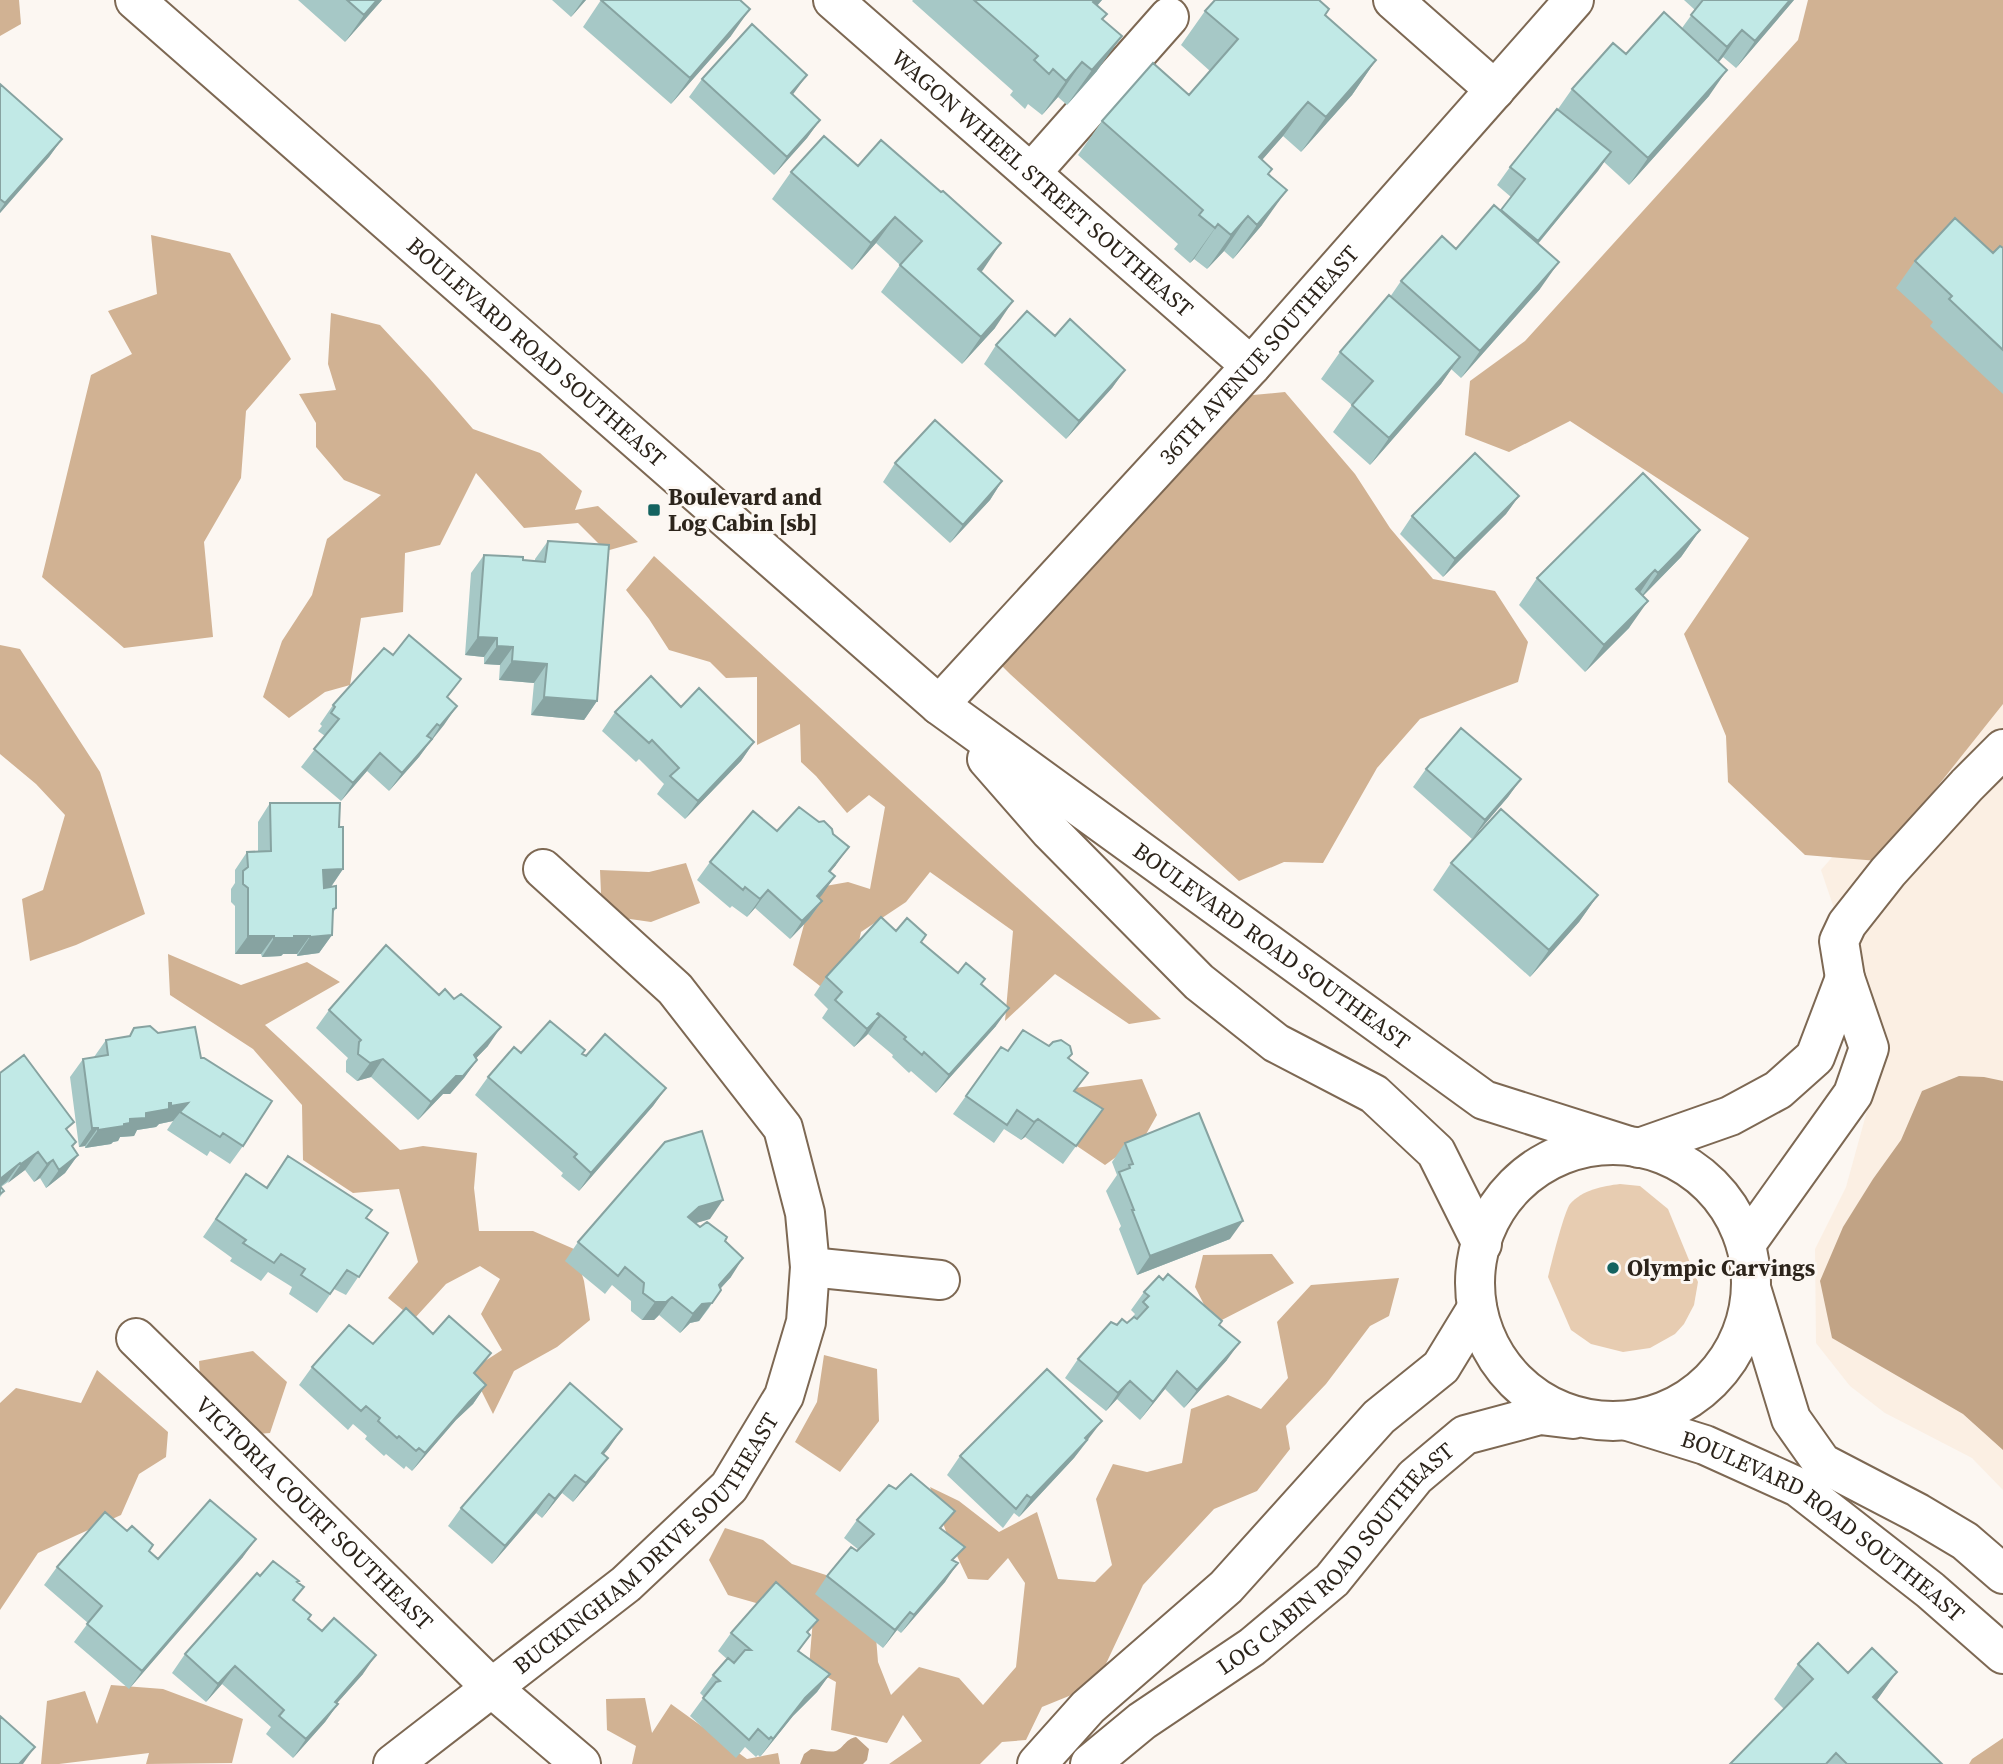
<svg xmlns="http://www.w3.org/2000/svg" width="2003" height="1764" font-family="'Source Serif 4',serif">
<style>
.built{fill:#fbefe3}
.green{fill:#e7ccb1}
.forest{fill:#d1b293}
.water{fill:#c1a385}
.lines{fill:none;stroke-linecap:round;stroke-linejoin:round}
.minor-casing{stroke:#7d6853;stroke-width:42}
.minor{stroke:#fff;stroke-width:38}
.wall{fill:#a6c8c6}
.shaded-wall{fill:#87a3a1}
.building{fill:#c1e9e6;stroke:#87a3a1;stroke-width:2}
.poi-dot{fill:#146360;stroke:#fcf7f2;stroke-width:2.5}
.labels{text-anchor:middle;stroke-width:6;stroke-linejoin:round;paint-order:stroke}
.street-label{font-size:23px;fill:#2c241b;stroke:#fcf7f2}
.poi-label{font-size:23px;font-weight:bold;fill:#2c241b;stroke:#fcf7f2;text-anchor:start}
</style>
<rect width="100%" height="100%" fill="#fcf7f2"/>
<path class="built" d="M2003,662V1490L1972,1458L1885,1413L1850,1386L1816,1343L1815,1249L1846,1187L1883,1053L1821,870Z"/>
<path class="green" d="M1620,1184L1640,1186L1668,1209L1698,1282L1694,1305L1684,1324L1675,1334L1650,1348L1623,1352L1591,1344L1571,1330L1548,1277C1551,1264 1564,1212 1570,1204C1582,1190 1603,1186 1620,1184Z"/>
<path class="forest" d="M0,0H19L21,24L0,36Z
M1808,0H2003V704L1878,861L1805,855L1728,782L1726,736L1684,634L1749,538L1570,421L1509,452L1465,435L1470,381L1525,341L1798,40Z
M151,235L230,253L291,359L246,411L241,478L204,542L213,637L124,648L42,577L91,375L132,354L108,311L157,294Z
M331,313L380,325L429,378L473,429L540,453L582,491L575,510L598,506L638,542L606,551L578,523L524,528L476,473L440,545L405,553L403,612L361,618L350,685L325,692L289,718L263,697L282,641L312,595L327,539L381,495L344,480L316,447V423L299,394L336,390L328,364Z
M1285,392L1355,474L1390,528L1433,579L1495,591L1528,642L1518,682L1420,719L1377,768L1323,863L1284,862L1239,881L1010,674L988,652L1221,398Z
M654,556L1161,1019L1129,1024L1055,974L1005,1021L1013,931L930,872L906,902L861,932L851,978L820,986L793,965L814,888L848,882L870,889L885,807L869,795L847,813L816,776L801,762L800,724L757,745V677L726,678L710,662L669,650L649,619L626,590Z
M0,645L20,649L100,772L145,914L76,945L30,961L22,899L43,890L65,815L36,784L0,754Z
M686,863L700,903L651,922L602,915L600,870L649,872Z
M168,954L241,985L307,962L340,982L265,1025L400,1150L423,1146L477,1153L474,1188L479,1231H533L574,1249L584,1281L590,1320L557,1347L514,1371L493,1414L471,1370L502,1350L481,1314L500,1279L480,1266L446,1284L414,1319L388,1298L418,1262L399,1189L353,1193L303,1160L302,1105L253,1049L170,995Z
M1142,1079L1157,1115L1145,1136L1105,1165L1071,1142L1075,1088Z
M1272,1254L1294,1283L1214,1324L1195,1287L1203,1255Z
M1399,1278L1389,1316L1370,1326L1326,1384L1286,1426L1290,1449L1257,1491L1214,1509L1143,1585L1096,1685L1042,1707L1026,1740L1002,1742L980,1764H889L922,1741L903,1715L887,1743L831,1730L836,1682L809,1667L813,1619L728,1595L709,1560L725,1528L763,1540L792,1564L826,1575L842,1603L875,1624L878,1662L891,1695L919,1667L959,1678L983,1705L1016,1667L1025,1583L1008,1558L988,1580L968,1579L948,1537L930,1487L959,1501L999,1532L1037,1512L1058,1579L1095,1582L1112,1565L1096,1499L1113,1464L1147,1472L1182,1463L1191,1409L1228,1395L1261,1409L1288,1378L1277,1322L1311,1285Z
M253,1351L287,1382L270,1433L217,1437L203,1425L199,1361Z
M824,1355L877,1369L879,1421L840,1472L795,1442L817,1402Z
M97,1370L168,1432L166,1457L139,1474L121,1515L38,1553L0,1610V1403L16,1388L81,1403Z
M111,1685L163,1689L243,1719L232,1763L146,1764L149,1753L59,1764H41L47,1701L85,1691L97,1724Z
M645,1698L652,1733L671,1704L747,1759L778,1753L780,1764H632L636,1746L607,1730L606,1699Z
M2003,1738V1764H1969L1972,1759Z"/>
<path class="water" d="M1959,1076L1984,1077L2003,1081V1450L1963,1414L1832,1338L1820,1281L1843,1227L1873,1179L1901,1140L1922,1091Z
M856,1737L869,1749L867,1760L863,1764H800L804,1754L811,1749C819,1749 829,1753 836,1751C845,1747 844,1740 856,1737Z"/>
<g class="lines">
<g class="minor-casing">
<g id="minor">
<path id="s1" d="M135,0L939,705L1484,1100L1626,1145"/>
<path id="s2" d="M833,0L1251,366"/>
<path d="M1393,0L1495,90"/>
<path d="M1031,173L1169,17"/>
<path id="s3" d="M939,705L1251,366L1574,0"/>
<path d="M987,759L1050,831L1199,982L1276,1043L1374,1094L1436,1152L1482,1244"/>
<circle cx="1613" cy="1283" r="138"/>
<path d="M1639,1148L1730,1116L1778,1090L1815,1057L1845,978"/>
<path d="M1746,1244L1853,1094L1869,1048L1845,978L1839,941L1847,924L1888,872L1967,785L2003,749"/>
<path d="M810,1267L940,1280"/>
<path d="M1752,1291L1791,1419L1822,1463L1918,1513L1965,1541L2003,1574"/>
<path id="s4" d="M136,1338L492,1688L581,1764"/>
<path id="s5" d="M1628,1421L1705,1445L1798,1487L1930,1590L2003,1654"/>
<path id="s6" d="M393,1764L626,1584L729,1487L784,1396L806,1322L810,1267L805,1213L783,1128L675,989L543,869"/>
<path d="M1037,1764L1088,1707L1226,1587L1379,1417L1441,1367L1477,1308"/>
<path id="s7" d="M1090,1764L1142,1721L1252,1647L1332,1580L1415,1477L1465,1435L1540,1415L1573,1419"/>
</g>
</g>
<use href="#minor" class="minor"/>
</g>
<path class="wall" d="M298,0H382L345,42Z
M552,0H586L571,17Z
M601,0L731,36L671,104L583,27Z
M913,0H1102L1097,6L1103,20L1097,71L1067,105L1058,97L1042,115L1028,104L1025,109L1010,95L1013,91L912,1Z
M1684,0H1794L1736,68L1723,57L1719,62L1709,96L1629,185L1604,162L1538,244L1540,289L1461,378L1451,369L1441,384L1370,465L1333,432L1352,405L1321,379L1340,352L1390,297L1401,281L1456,249L1501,210L1511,197L1497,185L1510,167L1558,109L1572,89L1626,54L1682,28L1695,10Z
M1205,11L1325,15L1376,60L1352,95L1301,152L1283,136L1262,160L1268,174L1262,225L1233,259L1224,251L1207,269L1194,259L1190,263L1174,249L1178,244L1078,155L1102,121L1189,95L1210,71L1181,45Z
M702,79L820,120L807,138L774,175L689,97Z
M0,84L62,139L49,157L0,213Z
M858,166L981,272L995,328L962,364L881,292L900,265L876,243L852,270L772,199L791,172Z
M2003,248V394L1930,326L1933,322L1896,288L1915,261L1993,253Z
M1055,336L1125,370L1112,388L1066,439L984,364L996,345Z
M895,463L1002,481L990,500L950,543L883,482Z
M1519,496L1506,514L1443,577L1400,534L1412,516Z
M1700,530L1681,557L1643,596L1629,628L1585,672L1519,605L1537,578Z
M548,541L597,701L584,720L531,715L534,683L499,680L500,665L484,664V657L465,655L471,573L484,555L535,561V559Z
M447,698L457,706L419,757L389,791L367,771L341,801L301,767L325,736L318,731L322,726L320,724L333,705Z
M681,707L754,742L741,761L685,819L657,794L664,784L639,759L636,762L602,731L615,712Z
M1426,769L1521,779L1508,797L1472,839L1413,787Z
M270,803L339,827L343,869L331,887L336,908L333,913L332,935L319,953L297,956V954H283L281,956L262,957L261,954H235V906L231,902V889L235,883V870L247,852L258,851V822Z
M777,831L836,865L830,872L835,876L819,898L822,901L809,919L790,939L755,908L747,917L732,906L730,908L697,880L710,862Z
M1451,863L1598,895L1579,922L1530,977L1433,890Z
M896,931L921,942L958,973L985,979L981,984L996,1026L936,1093L911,1071L909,1073L892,1057L893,1055L868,1034L854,1047L822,1018L828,1009L814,995L826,977Z
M439,995L488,1046L476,1058L477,1060L464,1078L450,1094H443L418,1120L371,1077L357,1081L346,1072V1061L348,1058L316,1028L329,1010Z
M158,1033L201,1058L243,1146L230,1164L210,1151L207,1156L167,1130L173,1121L159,1124L156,1127L137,1130L134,1136L120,1137L118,1141L113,1142L111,1144L85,1148V1146L79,1147L70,1077L83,1059L94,1057L106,1040Z
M1001,1047L1008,1051L1068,1059L1075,1091L1103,1109L1063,1164L1025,1137L1021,1140L1004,1129L994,1143L953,1114Z
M521,1053L582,1054L666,1088L653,1106L579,1191L561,1176L563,1173L475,1095L488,1077Z
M0,1073L68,1131L73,1147L78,1155L65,1173L46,1188L40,1178L34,1182L25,1170L1,1187L4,1191L0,1197Z
M1125,1143L1230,1239L1137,1275L1119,1229L1121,1226L1106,1191L1117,1175L1112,1162Z
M288,1156L366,1218L388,1233L346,1295L334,1289L317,1313L289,1294L292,1287L268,1272L261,1281L230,1261L232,1258L203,1237L246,1174L266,1187Z
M710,1219L695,1223L700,1227L725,1241L731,1277L721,1288L709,1308L699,1321L690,1323L680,1333L659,1315L654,1320H642L631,1311V1301L612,1285L605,1294L565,1261L578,1242Z
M1144,1292L1219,1325L1227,1360L1184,1408L1165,1389L1140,1420L1117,1399L1106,1411L1065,1378L1078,1359L1117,1325L1127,1323L1130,1320L1135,1314L1131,1310Z
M312,1367L475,1375L486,1385L473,1404L456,1420L412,1471L406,1466L404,1469L386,1454L384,1456L365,1439L367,1436L353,1424L348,1430L299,1385Z
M1089,1439L1074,1458L1019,1517L1014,1513L1003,1528L947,1475L960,1456Z
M609,1448L604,1454L595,1476L573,1502L562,1493L542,1518L536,1513L492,1564L448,1526L461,1508Z
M857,1520L942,1530L954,1561L945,1582L901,1633L897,1630L883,1648L815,1594L827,1576L859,1550L844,1538Z
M149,1551L158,1559L243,1557L129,1689L74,1642L88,1623L44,1585L57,1567Z
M260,1576L298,1582L295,1601L308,1619L363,1674L337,1703L338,1704L325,1722L293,1758L266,1734L271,1727L222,1684L206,1702L172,1673L185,1654Z
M731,1633H808L810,1635L799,1651L830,1674L817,1692L793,1716L760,1757L758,1755L756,1757L745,1747L736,1758L690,1716L704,1697L700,1693L713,1675L727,1659L718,1651Z
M1798,1664L1848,1673L1897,1672L1877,1700L1942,1764H1730L1784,1709L1774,1699Z"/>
<path class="shaded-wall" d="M377,0H382L345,42L364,15Z
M583,0H586L571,17Z
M1095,0H1102L1069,37Z
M1790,0H1794L1736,68L1755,41Z
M750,9L731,36L671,104L690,78Z
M1742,30L1723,57L1708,74L1727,47Z
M1122,36L1097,71L1067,105L1092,70Z
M1376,60L1352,95L1301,152L1326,117Z
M1082,62L1058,97L1042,115L1066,81Z
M1727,70L1709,96L1629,185L1648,158Z
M807,75L794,93L778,112L791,93Z
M1308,102L1283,136L1234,192L1259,157Z
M820,120L807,138L774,175L787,157Z
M62,139L49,157L0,213V210L5,203Z
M1611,152L1598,171L1525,259L1538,241Z
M1287,190L1262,225L1233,259L1257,225Z
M1248,216L1224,251L1207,269L1231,235Z
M895,217L876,243L852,270L871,243Z
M1218,224L1194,259L1190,263L1215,228Z
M1001,243L983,270L959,296L978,269Z
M1559,262L1540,289L1461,378L1480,351Z
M1013,301L995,328L962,364L981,337Z
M1460,357L1441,384L1370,465L1389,438Z
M1125,370L1112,388L1066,439L1079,421Z
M1002,481L990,500L950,543L963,525Z
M1519,496L1506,514L1443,577L1455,559Z
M1700,530L1681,557L1639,600L1658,573Z
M1655,570L1637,597L1636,589Z
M1648,601L1629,628L1585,672L1604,645Z
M478,637L497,638L484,657L465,655Z
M497,646L513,647L500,665L484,664Z
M512,661L547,664L534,683L499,680Z
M544,697L597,701L584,720L531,715Z
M457,706L444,725L428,745L440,726Z
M432,739L419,757L389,791L402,773Z
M754,742L741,761L685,819L698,801Z
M380,753L367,771L341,801L353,783Z
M1521,779L1508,797L1472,839L1485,820Z
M849,847L836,865L816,889L829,871Z
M343,869L330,888H311L323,870Z
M835,876L822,895L805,914L817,896Z
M768,890L755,908L747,917L760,899Z
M1598,895L1579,922L1530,977L1549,950Z
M822,901L809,919L790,939L802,921Z
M332,935L319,953L297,956L310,937Z
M248,936H274L261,954H235Z
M294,936H310L297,954H283L281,956L262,957L274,938Z
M1009,1008L996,1026L936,1093L949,1075Z
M880,1016L867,1035L854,1047L867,1029Z
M501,1027L488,1046L461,1074L474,1055Z
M383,1059L371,1077L357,1081L370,1063Z
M477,1060L464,1078L450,1094H443L418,1120L431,1102L456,1076Z
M666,1088L653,1106L579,1191L591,1173Z
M169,1103H171L167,1110L171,1106L188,1103L173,1121L159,1124L156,1127L137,1130L134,1136L120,1137L118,1141L113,1142L111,1144L85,1148L98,1130L130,1119Z
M1038,1119L1025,1137L1021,1140L1034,1122Z
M92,1128H98L85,1146L79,1147Z
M38,1152L25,1170L8,1183L21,1164Z
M78,1155L65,1173L46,1188L59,1170Z
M53,1160L40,1178L34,1182L47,1164Z
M20,1163L7,1181L0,1187V1179Z
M723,1200L710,1219L686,1226L688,1217L699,1207Z
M1243,1221L1230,1239L1137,1275L1150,1256Z
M743,1258L731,1277L707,1303L719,1285Z
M721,1290L699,1321L690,1323L680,1333L693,1314L702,1304Z
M672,1297L659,1315L654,1320H642L655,1302Z
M1240,1342L1227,1360L1184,1408L1197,1390Z
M1177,1371L1165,1389L1140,1420L1153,1402Z
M1130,1381L1117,1399L1106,1411L1118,1393Z
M486,1385L473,1404L456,1420L412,1471L425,1453L469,1402Z
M1102,1421L1074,1458L1019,1517L1031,1498L1085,1438Z
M622,1429L609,1448L589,1471L602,1453Z
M608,1458L595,1476L573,1502L586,1483Z
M575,1475L562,1493L542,1518L555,1499Z
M549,1494L536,1513L492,1564L505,1546Z
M256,1539L243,1557L129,1689L142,1671Z
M958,1563L945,1582L901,1633L914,1615Z
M910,1612L897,1630L883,1648L895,1630Z
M376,1655L363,1674L322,1720L335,1702Z
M235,1666L222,1684L206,1702L218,1684Z
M1897,1672L1872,1707L1873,1697Z
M830,1674L817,1692L793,1716L760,1757L773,1739L805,1698Z
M338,1704L325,1722L293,1758L306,1739Z
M35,1747L23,1764H19Z"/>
<path class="building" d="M347,0H377L364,15Z
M601,0H740L750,9L690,78Z
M974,0H1095L1093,2L1107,14L1102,19L1122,36L1092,70L1082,62L1066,81L1053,69L1049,74L1034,60L1038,56Z
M1215,0H1319L1329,9L1325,15L1376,60L1326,117L1308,102L1259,157L1272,169L1268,174L1287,190L1257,225L1248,216L1231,235L1218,224L1215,228L1199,215L1203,210L1102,121L1153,63L1189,95L1238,39L1205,11Z
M1703,0H1790L1755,41L1742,30L1727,47L1691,15Z
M1664,12L1727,70L1648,158L1572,89L1613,43L1626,54Z
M752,24L807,75L791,93L820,120L787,157L702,79Z
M0,84L62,139L5,203L0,199Z
M1557,109L1611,152L1538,241L1501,210L1525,179L1510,167Z
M824,136L858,166L881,140L941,192L943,191L1001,243L978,269L1013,301L981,337L900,265L922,241L895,217L871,243L791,172Z
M1494,205L1559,262L1480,351L1401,281L1442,236L1456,249Z
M1955,218L1993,253L2000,246L2003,248V350L1949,299L1952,296L1915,261Z
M1389,295L1460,357L1389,438L1352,405L1373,381L1340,352Z
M1027,311L1055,336L1070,319L1125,370L1079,421L996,345Z
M935,420L1002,481L963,525L895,463Z
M1475,453L1519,496L1455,559L1412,516Z
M1643,473L1700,530L1658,573L1655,570L1636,589L1648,601L1604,645L1537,578Z
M548,541L609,545L597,701L544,697L547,664L512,661L513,647L497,646V638L478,637L484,555L523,557V560L545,562Z
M409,635L461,679L447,697L457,706L440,726L437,724L427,736L432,739L402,773L380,753L353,783L314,749L339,719L331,713L335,707L333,705L384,648L393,655Z
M651,676L681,707L699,688L754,742L698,801L670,776L679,768L652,740L649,743L615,712Z
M1461,728L1521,779L1485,820L1426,769Z
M270,803H340L339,827H343V869L323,870L324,888L336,886V908L333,909L332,935L310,937V936H294V938H274V936H248V888L243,884V871L248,867L247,852L271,851Z
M799,807L819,822L824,821L832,829L833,834L849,847L829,871L835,876L817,896L822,901L802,921L768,890L760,899L745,887L743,890L710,862L753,811L777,831Z
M1501,809L1598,895L1549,950L1451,863Z
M881,917L896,931L907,918L926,935L921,942L958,973L966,963L985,979L981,984L1009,1008L949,1075L924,1052L922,1055L904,1039L906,1037L878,1013L877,1014L880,1016L867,1029L835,1000L842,992L826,977Z
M386,945L439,995L445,989L454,999L461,994L501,1027L474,1055L477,1060L463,1076H456L431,1102L383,1059L370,1063L358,1054L359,1042L361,1040L329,1010Z
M550,1021L585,1050L582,1054L586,1056L605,1034L666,1088L591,1173L574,1157L577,1154L488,1077L514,1047L521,1053Z
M150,1026L158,1033L195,1027L201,1058H204L272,1101L243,1146L223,1133L220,1137L180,1112L188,1103L171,1106V1103H169V1109L146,1113V1118L130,1119V1123L124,1124V1126L98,1130V1128H92L83,1059L108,1055L106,1040L130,1036L134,1028Z
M1023,1030L1049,1046L1053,1042L1061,1040L1070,1046L1072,1054L1068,1058L1088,1073L1074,1091L1103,1109L1076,1146L1038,1119L1034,1122L1017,1110L1007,1125L966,1096L1001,1047L1008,1051Z
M24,1055L74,1122L66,1129L76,1142L72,1146L78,1155L59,1170L53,1160L47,1164L38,1152L21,1164L20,1163L0,1179V1073Z
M1199,1113L1243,1221L1150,1256L1132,1210H1134L1119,1172L1130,1168L1129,1165L1133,1164L1125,1143Z
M702,1131L723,1200L699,1207L688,1217L700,1227L707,1222L727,1237L725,1241L743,1258L719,1285L721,1290L712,1303L702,1304L693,1314L672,1297L666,1302H655L643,1293L644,1283L625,1267L618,1276L578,1242L665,1142Z
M288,1156L372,1210L366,1218L388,1233L359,1277L347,1270L330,1294L301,1275L305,1269L281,1254L274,1263L243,1243L246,1240L216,1219L246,1174L267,1188Z
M0,1186L4,1191L0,1194Z
M1168,1274L1222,1321L1219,1325L1240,1342L1197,1390L1177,1371L1153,1402L1130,1381L1118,1393L1078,1359L1111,1322L1117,1325L1122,1319L1127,1323L1134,1317L1137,1319L1148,1307L1143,1302L1149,1296L1144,1292L1159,1276L1163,1280Z
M406,1308L433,1334L449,1316L491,1353L474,1373L486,1385L469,1402L425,1453L419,1448L416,1451L399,1436L397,1438L378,1421L380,1418L366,1406L361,1411L312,1367L349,1325L373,1344Z
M1047,1369L1102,1421L1085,1438L1087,1440L1031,1498L1027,1495L1016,1509L960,1456Z
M570,1383L622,1429L602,1453L608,1458L586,1483L575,1475L555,1499L549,1494L505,1546L461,1508Z
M911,1474L955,1511L940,1528L965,1547L952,1560L958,1563L914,1615L910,1612L895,1630L827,1576L851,1547L857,1551L874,1534L857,1520L889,1485L896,1489Z
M210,1500L256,1539L142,1671L87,1624L102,1606L57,1567L105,1512L127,1531L132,1526L153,1545L149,1551L158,1559Z
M273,1561L299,1581L297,1582L304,1587L293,1600L311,1615L308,1619L322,1631L334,1618L376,1655L335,1702L338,1704L306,1739L279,1716L284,1710L235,1666L218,1684L185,1654L257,1573L260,1576Z
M776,1582L818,1620L807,1632L810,1635L798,1651L830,1674L805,1698L773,1739L771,1737L769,1739L758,1729L749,1740L703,1698L716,1682L720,1681L713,1675L728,1658L734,1663L745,1650H751L731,1633Z
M1818,1643L1848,1673L1872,1648L1897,1672L1873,1697L1942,1764H1847L1836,1753L1826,1764H1730L1813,1679L1798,1664Z
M0,1716L35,1747L19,1764H0Z"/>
<g class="poi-dot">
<rect x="647" y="503" width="14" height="14" rx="3.5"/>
<circle cx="1613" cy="1268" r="7"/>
</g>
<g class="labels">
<g class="street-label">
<text dy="8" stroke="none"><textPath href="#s2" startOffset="278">WAGON WHEEL STREET SOUTHEAST</textPath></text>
<text dy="8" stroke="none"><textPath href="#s1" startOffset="534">BOULEVARD ROAD SOUTHEAST</textPath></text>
<text dy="8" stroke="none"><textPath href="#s3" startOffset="474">36TH AVENUE SOUTHEAST</textPath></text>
<text dy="8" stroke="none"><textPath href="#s1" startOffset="1480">BOULEVARD ROAD SOUTHEAST</textPath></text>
<text dy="8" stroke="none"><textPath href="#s4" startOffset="250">VICTORIA COURT SOUTHEAST</textPath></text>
<text dy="8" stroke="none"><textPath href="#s5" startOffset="224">BOULEVARD ROAD SOUTHEAST</textPath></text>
<text dy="8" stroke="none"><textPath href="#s6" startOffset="338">BUCKINGHAM DRIVE SOUTHEAST</textPath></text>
<text dy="8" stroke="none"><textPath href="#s7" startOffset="322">LOG CABIN ROAD SOUTHEAST</textPath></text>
</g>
<g class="poi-label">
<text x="668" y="505">Boulevard and<tspan x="668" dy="26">Log Cabin [sb]</tspan></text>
<text x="1627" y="1276">Olympic Carvings</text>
</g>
</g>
</svg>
